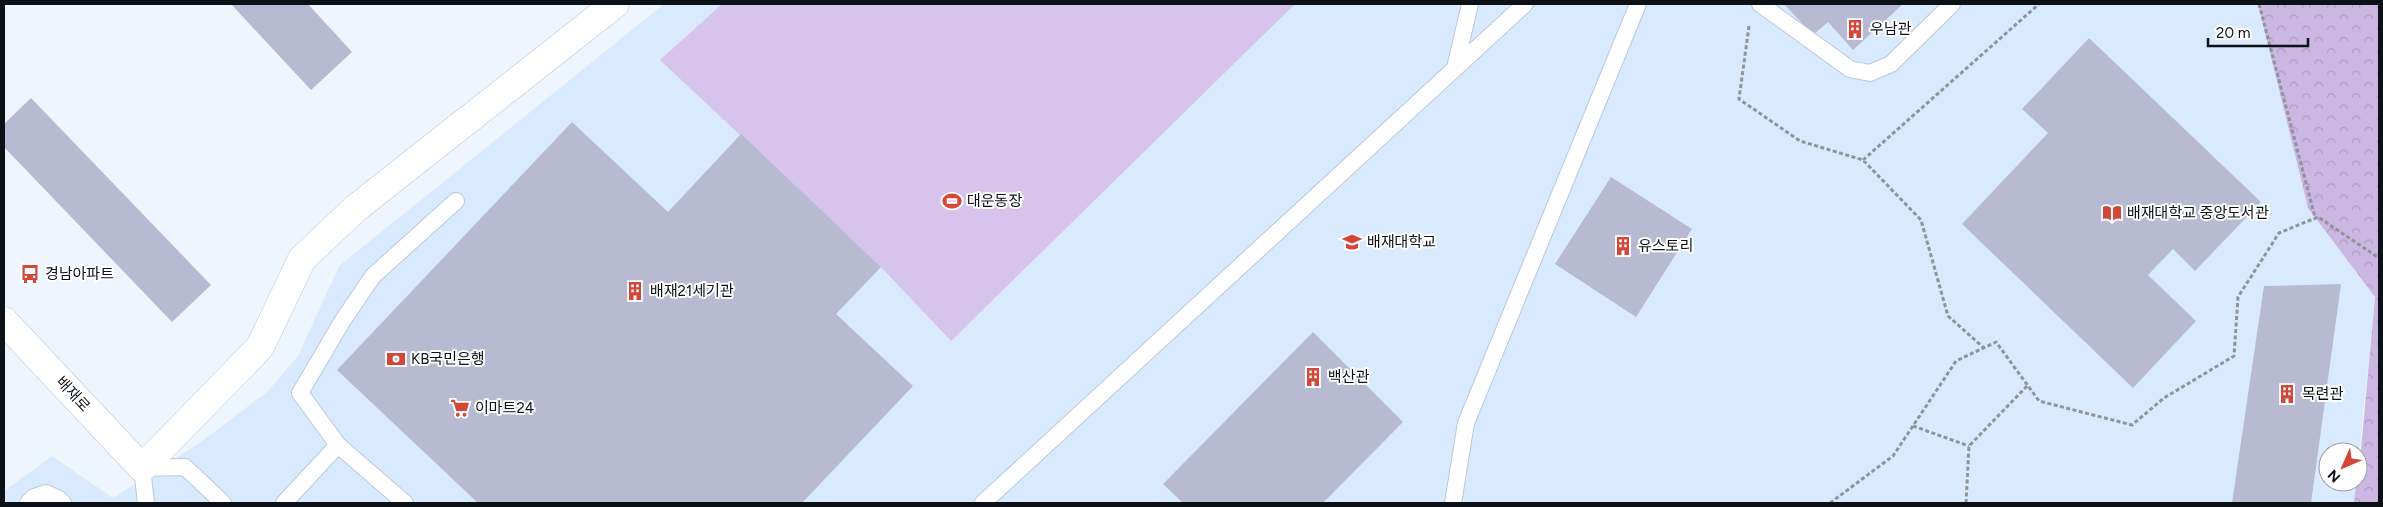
<svg xmlns="http://www.w3.org/2000/svg" width="2383" height="507" font-family="Figtree,'Noto Sans KR',sans-serif">
<style>
.built{fill:#d9eaff}
.grass{fill:#d7c4ec}
.forest{fill:url(#forest-crowns)}
.building{fill:#b7bad1}
.lines{fill:none;stroke-linecap:round;stroke-linejoin:round}
.service-casing{stroke:#b9c9db;stroke-width:18}
.minor-casing{stroke:#b9c9db;stroke-width:29}
.path{stroke:#8d949a;stroke-width:3;stroke-dasharray:4 2.5;stroke-linecap:butt}
.service{stroke:#fff;stroke-width:16}
.minor{stroke:#fff;stroke-width:28}
.labels{text-anchor:middle;stroke-width:4;stroke-linejoin:round;paint-order:stroke}
.poi-label{font-size:15px;fill:#0b1117;stroke:#fff;text-anchor:start}
.street-label{font-size:15px;fill:#0b1117;stroke:#fff}
</style>
<defs>
<pattern id="forest-crowns" width="20" height="18" patternUnits="userSpaceOnUse" patternTransform="scale(1.25)"><rect width="20" height="18" fill="#ccb7e3"/><path d="M2 6a3 3 0 1 1 6 0M12 15a3 3 0 1 1 6 0" fill="none" stroke="#ae9cc2"/></pattern>
</defs>
<rect width="100%" height="100%" fill="#eef5fc"/>
<path class="built" d="M664,4H2258L2308,208L2375,297L2358,465V452H2328V482H2356L2354,503H4V491L52,456L113,498L201,442L267,392L298,356L339,266Z"/>
<path class="grass" d="M722,4H1295L951,341L881,267L660,60Z"/>
<path class="forest" d="M2258,4H2379V503H2354L2356,482H2358L2375,297L2308,208Z"/>
<path class="building" d="M231,4H308L352,52L311,90Z
M1784,4H1903L1853,50L1828,22L1813,35Z
M2089,38L2261,202L2195,271L2173,249L2148,275L2196,321L2133,388L1962,224L2048,133L2022,109Z
M31,98L211,285L172,322L4,147V124Z
M572,122L668,212L741,134L881,267L836,314L913,386L802,503H478L337,370Z
M1611,177L1692,229L1636,317L1555,264Z
M2341,284L2311,503H2232L2264,286Z
M1313,332L1403,422L1323,503H1183L1163,484Z"/>
<g class="lines">
<g class="service-casing">
<path id="service" d="M1760,4L1850,69L1870,73L1891,64L1952,4
M1455,68L1470,4
M28,503L34,497L46,493L59,499L63,503
M146,503L142,468L185,467L223,503
M284,503L338,445
M405,503L338,445L300,393L343,320L373,276L456,201
M983,503L1525,4
M1453,503L1466,423L1638,4"/>
</g>
<g class="minor-casing">
<path id="minor" d="M4,321L142,468L260,347L302,259L356,208L615,4"/>
</g>
<path class="path" d="M2259,4L2315,217
M1749,26L1739,99L1800,141L1863,160L1921,220L1948,316L1984,348
M1863,160L2039,4
M1913,426L1969,446
M1830,503L1893,456L1956,361L1996,342L2039,401L2132,425L2164,398L2234,356L2238,297L2279,233L2318,217L2379,258
M1966,503L1969,446L2028,385"/>
<use href="#service" class="service"/>
<use href="#minor" class="minor"/>
</g>
<defs>
<g id="building-bare" transform="scale(1.5)"><path d="M-4-6H4V6H1V3H-1V6H-4ZM-2.5-4.3h1.7v1.8h-1.7ZM.8-4.3h1.7v1.8H.8ZM-2.5-1h1.7V.8h-1.7ZM.8-1h1.7V.8H.8Z" fill="#d44738" stroke="#fff" stroke-width="2.5" paint-order="stroke"/></g>
<g id="stadium-bare" transform="scale(1.5)"><path d="M0-5a6.5 5 0 1 0 0 10a6.5 5 0 1 0 0-10ZM-3.5-1.8h7v3.6h-7Z" fill="#d44738" stroke="#fff" stroke-width="2.5" paint-order="stroke"/></g>
<g id="library-bare" transform="scale(1.5)"><path d="M-6-4Q-3-5.5-.7-3.5V5Q-3 3-6 4ZM6-4Q3-5.5 .7-3.5V5Q3 3 6 4Z" fill="#d44738" stroke="#fff" stroke-width="2.5" paint-order="stroke"/></g>
<g id="university-bare" transform="scale(1.5)"><path d="M0-5L7-2L0 1L-7-2ZM-4 1L0 2.5L4 1V4Q0 6-4 4Z" fill="#d44738" stroke="#fff" stroke-width="2.5" paint-order="stroke"/></g>
<g id="bus-bare" transform="scale(1.5)"><path d="M-5-6H5V4H4V6H2V4H-2V6H-4V4H-5ZM-3.5-4V0h7V-4ZM-3.5 1.2v1.5H-2V1.2ZM2 1.2v1.5H3.5V1.2Z" fill="#d44738" stroke="#fff" stroke-width="2.5" paint-order="stroke"/></g>
<g id="bank-bare" transform="scale(1.5)"><path d="M-6-4H6V4H-6ZM0-2.3a2.3 2.3 0 1 0 0 4.6a2.3 2.3 0 1 0 0-4.6Z" fill="#d44738" stroke="#fff" stroke-width="2.5" paint-order="stroke"/></g>
<g id="supermarket-bare" transform="scale(1.5)"><path d="M-6-5.5h2.5l.6 2H6L4.5 2H-2.5L-4.4-4H-6ZM-1.5 3.2a1.3 1.3 0 1 0 .1 0ZM3 3.2a1.3 1.3 0 1 0 .1 0Z" fill="#d44738" stroke="#fff" stroke-width="2.5" paint-order="stroke"/></g>
</defs>
<g fill-rule="evenodd">
<use href="#building-bare" x="1855" y="29"/>
<use href="#stadium-bare" x="952" y="201"/>
<use href="#library-bare" x="2112" y="213"/>
<use href="#university-bare" x="1352" y="242"/>
<use href="#building-bare" x="1623" y="246"/>
<use href="#bus-bare" x="30" y="274"/>
<use href="#building-bare" x="635" y="291"/>
<use href="#bank-bare" x="396" y="359"/>
<use href="#building-bare" x="1313" y="377"/>
<use href="#building-bare" x="2287" y="394"/>
<use href="#supermarket-bare" x="460" y="408"/>
</g>
<g class="labels">
<g class="poi-label">
<text x="1870" y="34">우남관</text>
<text x="967" y="206">대운동장</text>
<text x="2127" y="218">배재대학교 중앙도서관</text>
<text x="1367" y="247">배재대학교</text>
<text x="1638" y="251">유스토리</text>
<text x="45" y="279">경남아파트</text>
<text x="650" y="296">배재21세기관</text>
<text x="411" y="364">KB국민은행</text>
<text x="1328" y="382">백산관</text>
<text x="2302" y="399">목련관</text>
<text x="475" y="413">이마트24</text>
</g>
<g class="street-label">
<text transform="translate(73 394) rotate(47)" y="5">배재로</text>
</g>
</g>
<rect width="2383" height="507" fill="none" stroke="#0b1117" stroke-width="10"/>
<g transform="translate(2343 467) rotate(225)"><circle r="24" fill="#ffffff" stroke="#9da0a2"/>
<path d="M0-4L9 19L0 12L-9 19Z" fill="#d44738"/>
<text y="-8" font-size="14" font-weight="bold" text-anchor="middle" fill="#0b1117">N</text>
</g>
<path d="M2208 38v8h100v-8" fill="none" stroke="#0b1117" stroke-width="2.5"/>
<text x="2216" y="38" font-size="15" fill="#0b1117" stroke="#ffffff" stroke-width="4" paint-order="stroke">20 m</text>
</svg>
